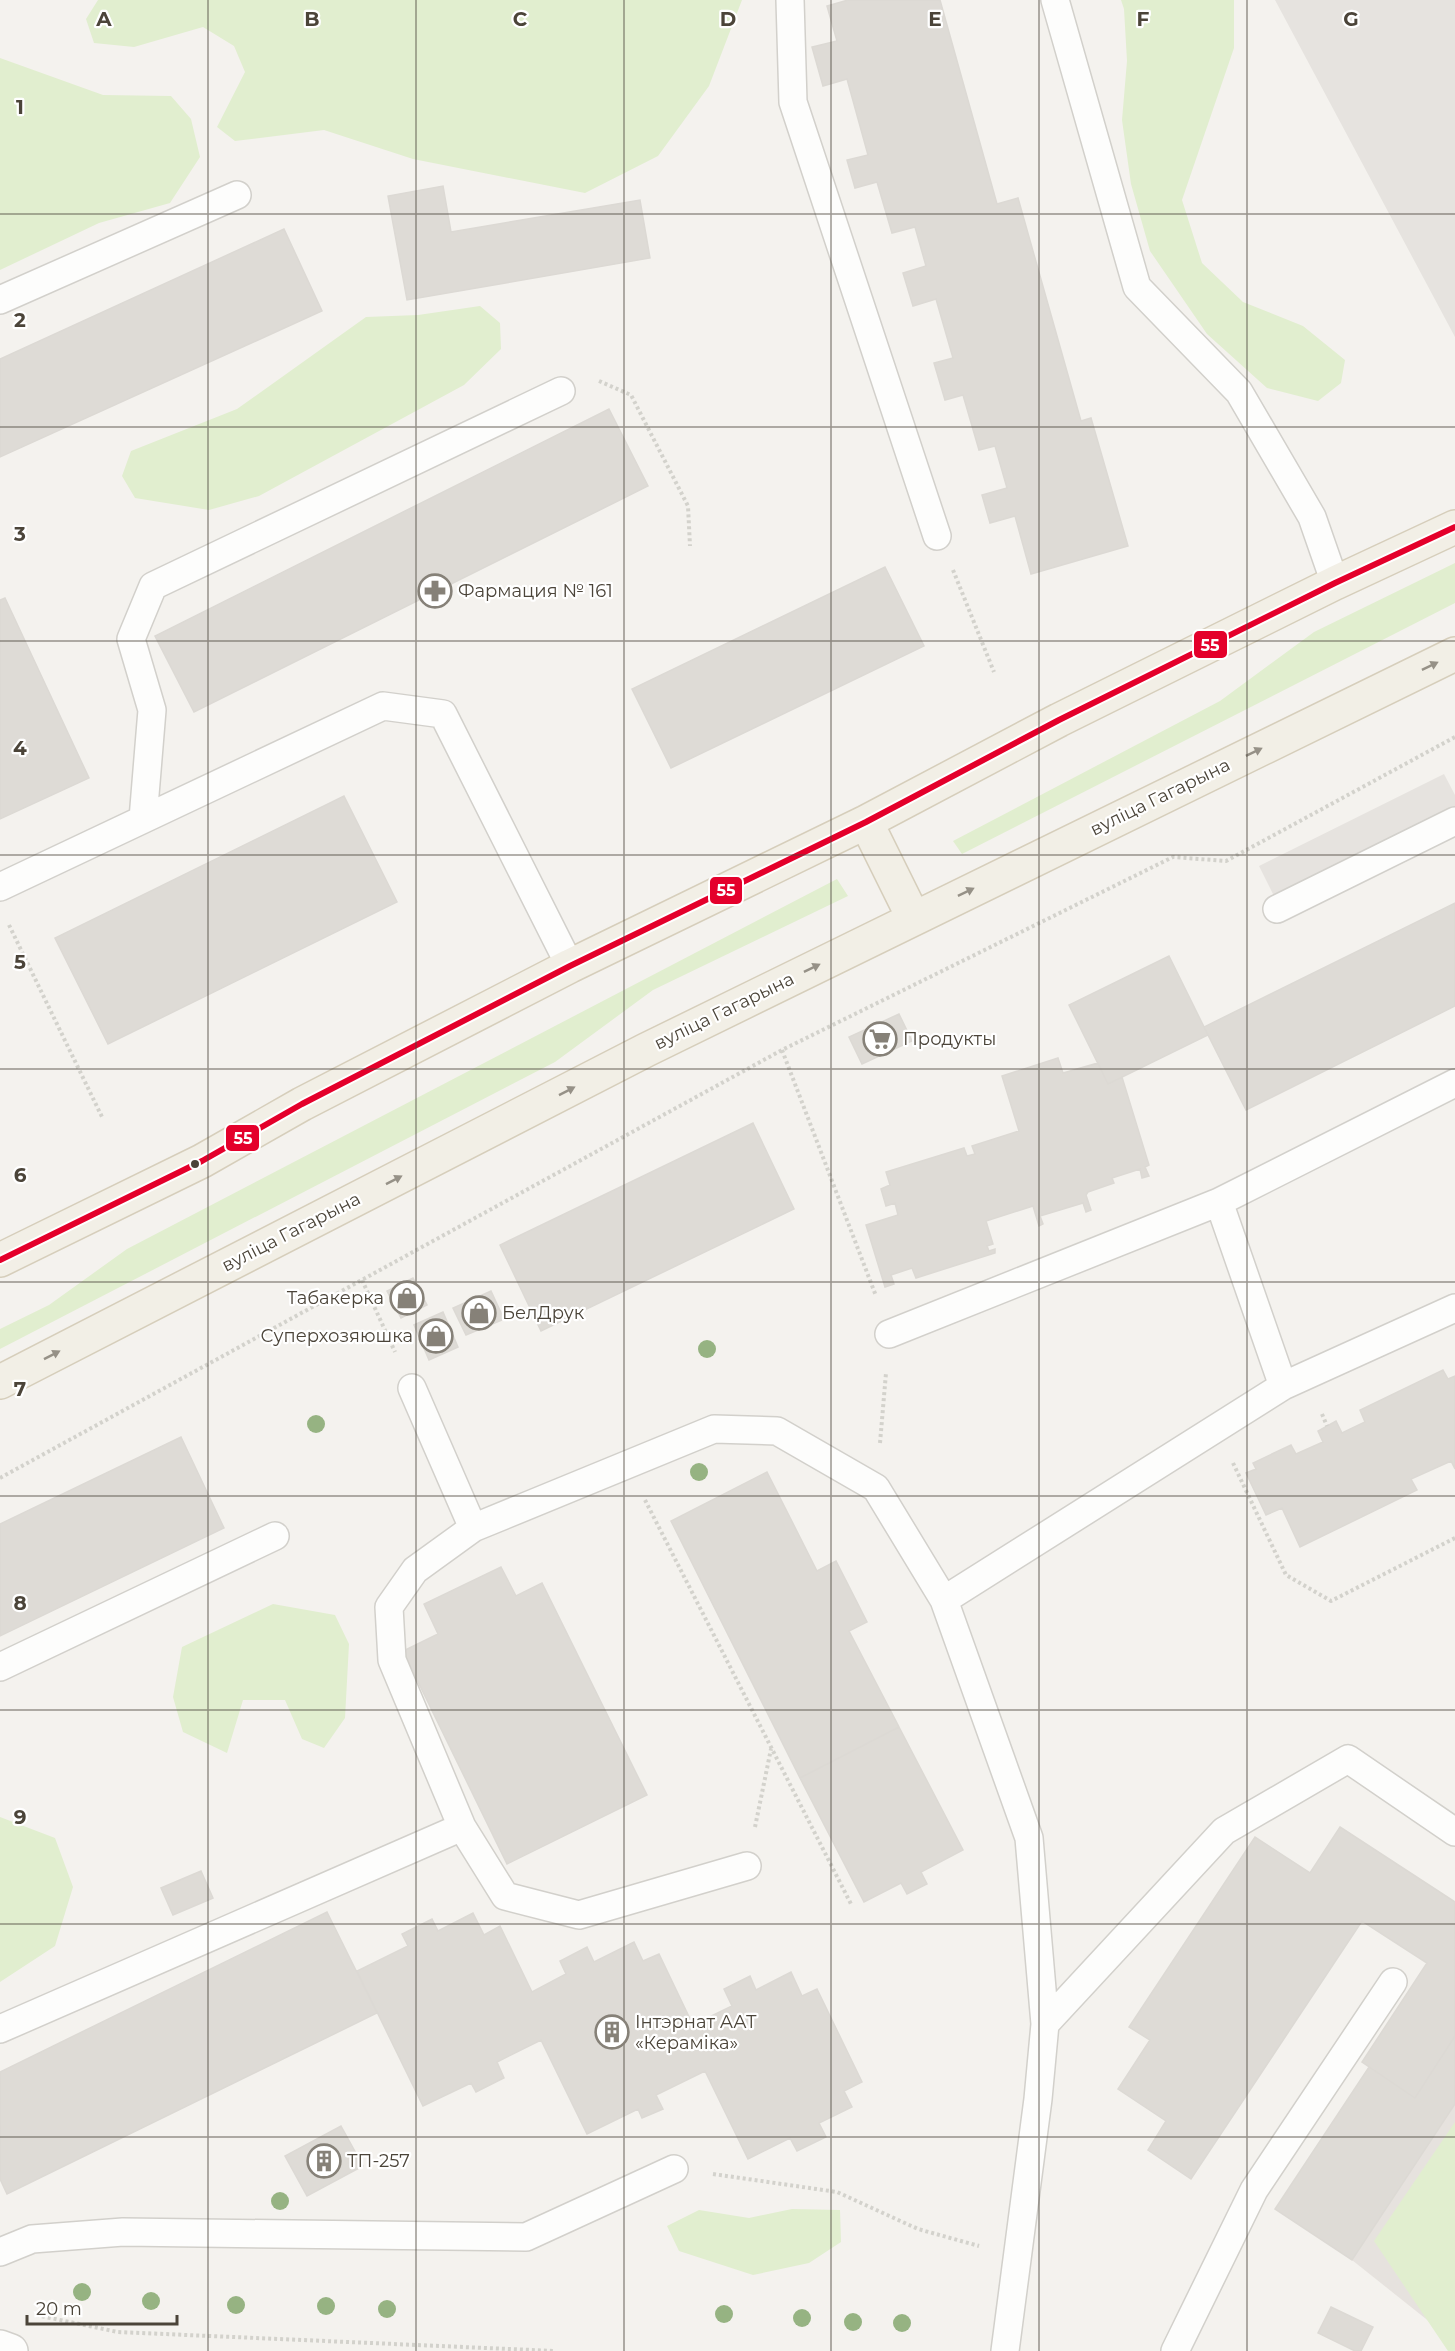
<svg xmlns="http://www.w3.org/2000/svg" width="1455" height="2351" font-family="Montserrat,sans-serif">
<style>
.industrial{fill:#e6e2de}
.green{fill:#e1eecf}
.parking{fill:#e6e3df}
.building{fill:#dedbd6;stroke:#dcd9d4;stroke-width:1.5}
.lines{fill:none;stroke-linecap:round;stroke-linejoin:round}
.service-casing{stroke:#d2d0cb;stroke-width:30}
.tertiary-casing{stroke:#d2d0cb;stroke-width:36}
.primary-casing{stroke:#d6cebb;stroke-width:36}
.path{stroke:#d3d2cc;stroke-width:4;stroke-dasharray:3 3;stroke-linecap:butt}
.service{stroke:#fdfdfc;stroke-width:27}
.tertiary{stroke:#fdfdfc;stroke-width:33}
.primary{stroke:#f2efe6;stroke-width:33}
.bus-1-casing{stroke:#fff;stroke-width:10}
.bus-1{stroke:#e4002b;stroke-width:6}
.tree{fill:#96b382}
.oneway{fill:#969187}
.grid{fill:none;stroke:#4b4439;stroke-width:1.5;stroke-opacity:0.55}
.bus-dot{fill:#4b4439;stroke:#fff;stroke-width:2}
.labels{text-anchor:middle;stroke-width:4.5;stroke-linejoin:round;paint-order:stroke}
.poi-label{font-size:18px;fill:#4b4439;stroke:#fff;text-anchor:start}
.street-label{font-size:18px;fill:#4b4439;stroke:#fff}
.grid-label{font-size:20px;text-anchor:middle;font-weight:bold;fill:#4b4439;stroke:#fff;stroke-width:4.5;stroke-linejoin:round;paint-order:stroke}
.line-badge{stroke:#fff;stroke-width:2}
.badge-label{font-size:16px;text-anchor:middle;font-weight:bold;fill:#fff}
</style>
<rect width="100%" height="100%" fill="#f4f2ee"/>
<path class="industrial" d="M1455,2104V2342L1352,2260Z"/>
<path class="green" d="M98,0H742L709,86L658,156L585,193L413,159L324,130L235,141L217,127L245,72L234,46L203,27L134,47L94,43L86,19Z
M1121,0H1234V48L1182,200L1202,263L1243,302L1303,326L1345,360L1341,383L1318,401L1267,388L1207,334L1150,251L1131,184L1122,120L1127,61L1124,9Z
M0,58L103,95L171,96L191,119L200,157L170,203L99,223L0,270Z
M480,306L500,323L501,349L464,385L259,496L209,510L135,498L122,476L131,451L237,409L366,317L418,315Z
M1455,563V603L962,854L953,841L1220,701L1314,632Z
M837,879L848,896L653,990L555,1062L0,1349V1329L49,1305L127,1249Z
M273,1604L335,1615L349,1644L345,1718L324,1748L302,1739L285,1700H243L227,1753L183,1732L173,1697L182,1647Z
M0,1817L55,1838L73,1887L55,1946L0,1982Z
M1455,2122V2351H1448L1374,2241Z
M792,2209L840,2210L841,2242L809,2263L753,2275L679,2251L667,2226L699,2210L749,2218Z"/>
<path class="parking" d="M1275,0H1455V337Z
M1444,774L1455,795V808L1275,898L1259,866Z"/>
<path class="building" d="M848,0H940L997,204L1018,198L1081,421L1091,418L1128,546L1031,574L1015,516L990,523L982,495L1007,488L995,446L979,450L963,395L945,400L934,363L953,358L936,299L913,306L903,273L926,266L915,227L892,233L877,182L855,188L847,160L868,155L847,79L823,86L812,47L837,41L827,6Z
M443,186L451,232L640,200L650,258L407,300L388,196Z
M284,229L322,311L0,457V359Z
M609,409L648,486L194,712L155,636Z
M885,567L924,646L671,768L632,689Z
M5,598L89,778L0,819V600Z
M344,796L397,902L108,1044L55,938Z
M1455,903V1006L1246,1110L1204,1027Z
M1169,956L1208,1035L1108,1084L1069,1005Z
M899,1014L912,1041L862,1064L849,1037Z
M1058,1058L1063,1073L1098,1063L1108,1084L1122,1077L1149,1165L1145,1167L1149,1176L1142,1178L1140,1169L1112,1178L1114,1183L1088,1192L1086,1195L1091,1210L1086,1212L1083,1203L1040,1216L1043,1224L1039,1226L1033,1206L986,1221L993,1244L987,1246L989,1251L995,1249V1253L916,1278L912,1268L891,1275L894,1284L885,1287L866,1225L898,1215L895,1203L886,1206L881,1189L890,1185L886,1172L964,1148L967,1156L975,1154L972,1146L1019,1131L1002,1076Z
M753,1123L794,1209L541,1331L500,1245Z
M413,1278L427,1305L401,1318L387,1291Z
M491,1291L504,1319L466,1335L453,1308Z
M443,1312L458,1347L429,1360L414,1325Z
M1443,1370L1448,1379L1455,1376V1469L1451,1461L1411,1479L1417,1490L1300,1547L1282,1508L1266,1515L1246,1473L1256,1469L1253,1463L1291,1445L1296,1454L1323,1442L1318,1431L1336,1421L1342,1433L1365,1422L1360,1410Z
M181,1437L224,1528L0,1636V1524Z
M767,1472L817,1571L836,1561L867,1622L849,1631L899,1727L800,1778L671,1521Z
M501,1567L516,1596L542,1583L647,1795L507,1864L403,1651L438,1634L424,1604Z
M899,1727L963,1850L921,1872L927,1884L907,1894L901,1883L864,1902L800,1778Z
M1340,1827L1455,1902V2036L1415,2098L1362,2062L1427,1963L1362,1921L1191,2179L1148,2150L1166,2121L1118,2089L1150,2040L1129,2027L1255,1837L1310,1873Z
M201,1871L213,1898L173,1915L161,1888Z
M327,1912L377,2013L7,2194L0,2179V2072Z
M473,1913L484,1935L500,1926L532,1992L566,1974L560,1961L587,1947L594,1962L634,1942L643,1961L659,1954L693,2025L732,2006L724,1989L750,1976L756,1990L791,1972L802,1996L817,1989L862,2082L844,2091L852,2107L819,2123L826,2137L797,2151L790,2138L748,2159L705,2071L656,2095L663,2109L642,2118L638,2109L587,2134L541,2040L497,2062L504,2078L476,2092L471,2083L423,2106L357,1971L408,1946L402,1934L432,1919L438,1931Z
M1455,2036V2104L1352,2260L1275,2209L1369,2067L1415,2098Z
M341,2126L363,2166L307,2196L285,2156Z
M1331,2307L1373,2327L1361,2351H1355L1318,2333Z"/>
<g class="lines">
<g class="service-casing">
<path id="service" d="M790,0L793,102L937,536
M1055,0L1137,287L1239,392L1312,517L1335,583
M0,300L237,195
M143,819L152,710L131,639L153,586L561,391
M0,887L383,706L443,714L570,966
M1277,909L1455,821
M889,1334L1219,1202L1455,1083
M1283,1386L1455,1308
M412,1388L473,1528
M944,1600L1283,1386L1219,1202
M0,1667L275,1536
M747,1866L579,1915L505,1896L462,1827L392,1660L389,1607L415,1570L473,1528L714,1429L777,1431L876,1488L944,1600L1029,1838L1045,2024L1038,2099L1005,2351
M1045,2024L1224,1831L1348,1759L1455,1832
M0,2029L462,1827
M0,2252L32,2239L123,2232L526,2237L674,2169
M1175,2351L1254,2190L1393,1982"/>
</g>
<g class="tertiary-casing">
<path id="tertiary" d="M0,2347L11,2351"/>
</g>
<g class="primary-casing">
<path id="primary" d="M866,822L913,917
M0,1260L202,1161L302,1104L570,966L866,822L1059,720L1335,583L1455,527
M0,1382L646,1050L1455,654"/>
</g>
<path class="path" d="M599,381L631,395L688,506L690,546
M953,570L994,672
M9,925L103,1119
M782,1050L876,1296
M362,1280L395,1352
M1322,1414L1327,1426
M880,1443L886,1373
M1233,1463L1286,1575L1331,1601L1455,1538
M0,1478L782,1050L1173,857L1226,861L1455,737
M645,1500L851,1904
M755,1827L771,1749
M713,2174L837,2192L918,2229L979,2246
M36,2315L118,2332L555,2351"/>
<use href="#service" class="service"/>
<use href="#tertiary" class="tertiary"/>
<use href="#primary" class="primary"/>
<g class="bus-1-casing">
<path id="bus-1" d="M0,1260L202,1161L302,1104L570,966L866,822L1059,720L1335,583L1455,527"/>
</g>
<use href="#bus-1" class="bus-1"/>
</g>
<g class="tree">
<circle cx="707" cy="1349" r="9"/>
<circle cx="316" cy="1424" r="9"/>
<circle cx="699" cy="1472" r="9"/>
<circle cx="280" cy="2201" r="9"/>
<circle cx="82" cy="2292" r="9"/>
<circle cx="151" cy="2301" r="9"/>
<circle cx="236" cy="2305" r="9"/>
<circle cx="326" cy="2306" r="9"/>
<circle cx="387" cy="2309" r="9"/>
<circle cx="724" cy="2314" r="9"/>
<circle cx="802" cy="2318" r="9"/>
<circle cx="853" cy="2322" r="9"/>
<circle cx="902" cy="2323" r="9"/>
</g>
<defs><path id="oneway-solid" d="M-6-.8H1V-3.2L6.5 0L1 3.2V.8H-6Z" transform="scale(1.5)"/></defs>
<g class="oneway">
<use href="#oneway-solid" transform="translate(1430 666) rotate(-26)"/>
<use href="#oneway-solid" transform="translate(1254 752) rotate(-26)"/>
<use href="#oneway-solid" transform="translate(966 892) rotate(-26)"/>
<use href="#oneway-solid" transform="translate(812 968) rotate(-26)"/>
<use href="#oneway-solid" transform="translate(567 1091) rotate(-27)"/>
<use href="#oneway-solid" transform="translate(394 1180) rotate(-27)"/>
<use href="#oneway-solid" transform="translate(52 1355) rotate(-27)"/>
</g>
<path class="grid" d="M208,0V2351M416,0V2351M624,0V2351M831,0V2351M1039,0V2351M1247,0V2351M0,214H1455M0,427H1455M0,641H1455M0,855H1455M0,1069H1455M0,1282H1455M0,1496H1455M0,1710H1455M0,1924H1455M0,2137H1455"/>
<defs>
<g id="pharmacy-ring" transform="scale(1.725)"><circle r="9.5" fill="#fff" stroke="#868178" stroke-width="1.5"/><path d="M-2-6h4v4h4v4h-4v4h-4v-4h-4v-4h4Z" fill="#868178"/></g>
<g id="supermarket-ring" transform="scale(1.725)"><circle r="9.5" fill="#fff" stroke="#868178" stroke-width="1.5"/><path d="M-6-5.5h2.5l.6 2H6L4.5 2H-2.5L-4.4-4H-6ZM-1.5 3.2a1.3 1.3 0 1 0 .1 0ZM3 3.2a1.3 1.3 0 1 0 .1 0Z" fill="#868178"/></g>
<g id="shop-ring" transform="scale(1.725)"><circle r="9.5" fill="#fff" stroke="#868178" stroke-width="1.5"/><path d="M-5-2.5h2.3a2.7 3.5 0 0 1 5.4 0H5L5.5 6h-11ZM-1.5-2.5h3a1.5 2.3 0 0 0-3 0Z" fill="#868178"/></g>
<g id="building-ring" transform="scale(1.725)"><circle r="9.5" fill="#fff" stroke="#868178" stroke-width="1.5"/><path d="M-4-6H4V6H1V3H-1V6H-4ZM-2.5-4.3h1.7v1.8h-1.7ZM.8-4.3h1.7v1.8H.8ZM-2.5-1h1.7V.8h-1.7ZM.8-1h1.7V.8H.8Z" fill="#868178"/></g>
</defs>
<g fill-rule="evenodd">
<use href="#pharmacy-ring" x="435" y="591"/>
<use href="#supermarket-ring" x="880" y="1039"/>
<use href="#shop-ring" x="407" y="1298"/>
<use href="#shop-ring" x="479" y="1313"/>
<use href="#shop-ring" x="436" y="1336"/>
<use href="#building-ring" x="612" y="2032"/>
<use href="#building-ring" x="324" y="2161"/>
</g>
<circle class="bus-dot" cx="195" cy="1164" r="5"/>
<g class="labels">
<g class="poi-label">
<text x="458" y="597">Фармация № 161</text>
<text x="903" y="1045">Продукты</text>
<text x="384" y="1304" text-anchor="end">Табакерка</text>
<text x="502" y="1319">БелДрук</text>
<text x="413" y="1342" text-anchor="end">Суперхозяюшка</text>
<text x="635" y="2028">Інтэрнат ААТ<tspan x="635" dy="21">«Кераміка»</tspan></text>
<text x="347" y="2167">ТП-257</text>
</g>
<g class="street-label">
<text transform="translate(1160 797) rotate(-26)" y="6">вуліца Гагарына</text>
<text transform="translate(724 1011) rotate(-26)" y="6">вуліца Гагарына</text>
<text transform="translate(291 1232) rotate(-27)" y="6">вуліца Гагарына</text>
</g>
</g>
<g class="grid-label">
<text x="104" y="26">A</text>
<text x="312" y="26">B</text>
<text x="520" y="26">C</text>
<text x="728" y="26">D</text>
<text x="935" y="26">E</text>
<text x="1143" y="26">F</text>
<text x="1351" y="26">G</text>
<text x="20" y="114">1</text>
<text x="20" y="327">2</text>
<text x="20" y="541">3</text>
<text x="20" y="755">4</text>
<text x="20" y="969">5</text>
<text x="20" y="1182">6</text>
<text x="20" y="1396">7</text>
<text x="20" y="1610">8</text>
<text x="20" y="1824">9</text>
</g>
<g class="line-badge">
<rect x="1193" y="630" width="35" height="29" rx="6" fill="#e4002b"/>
<rect x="709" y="876" width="34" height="29" rx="6" fill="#e4002b"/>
<rect x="225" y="1124" width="35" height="28" rx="6" fill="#e4002b"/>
</g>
<g class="badge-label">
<text x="1210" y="651">55</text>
<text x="726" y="896">55</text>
<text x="243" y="1144">55</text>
</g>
<path d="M27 2315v9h150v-9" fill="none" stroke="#4b4439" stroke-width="3"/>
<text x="36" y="2315" font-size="18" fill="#4b4439" stroke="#ffffff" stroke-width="4.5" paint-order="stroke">20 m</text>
</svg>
